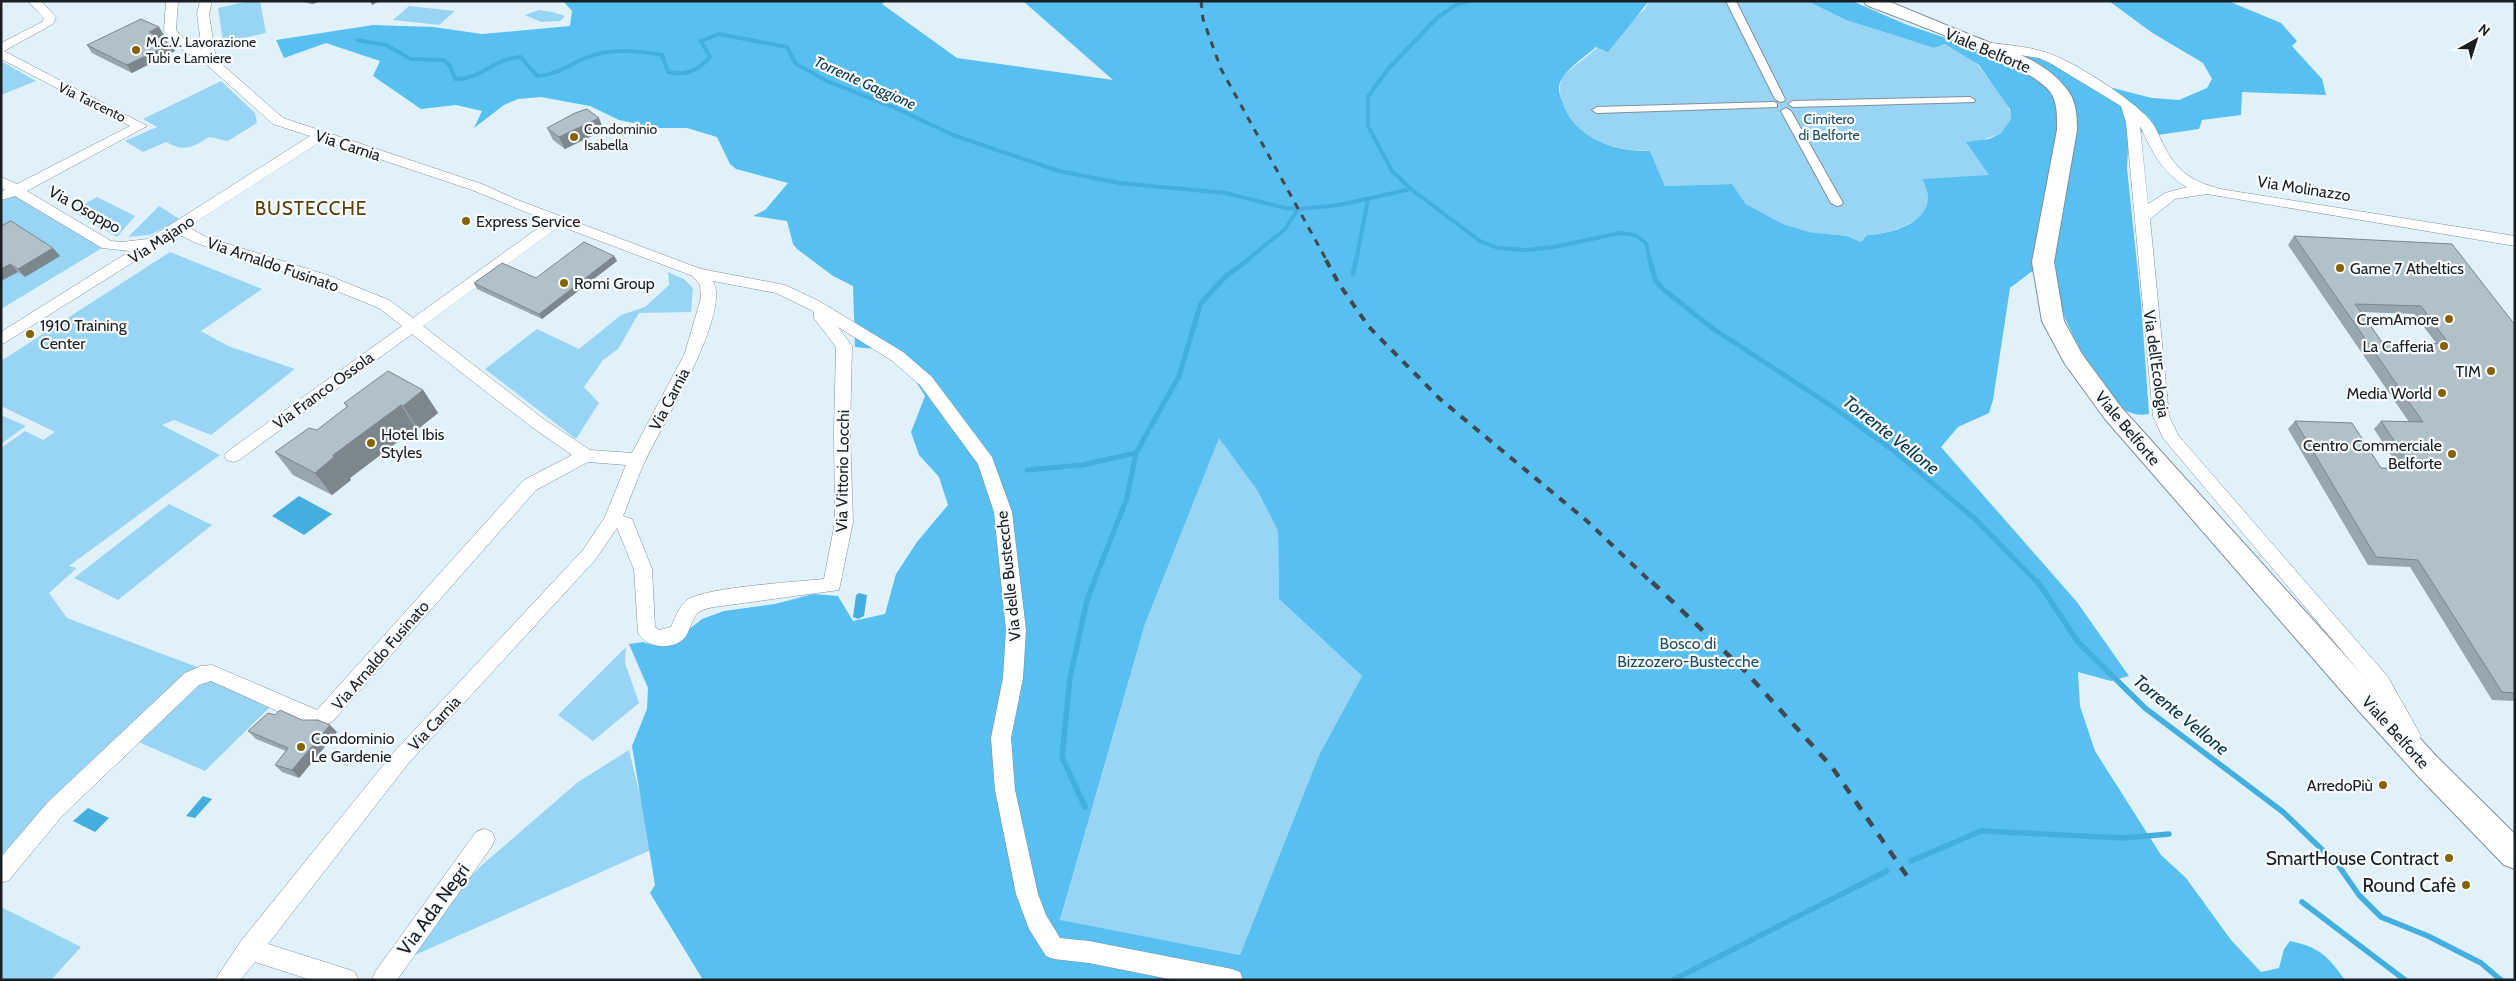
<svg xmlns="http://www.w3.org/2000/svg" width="2516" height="981" font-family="Cabin,sans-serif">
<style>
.green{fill:#98d5f5}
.forest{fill:#58bff1;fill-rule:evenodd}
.water{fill:#44aedf}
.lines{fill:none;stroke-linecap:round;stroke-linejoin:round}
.stream-far2{stroke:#44aedf;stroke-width:4}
.stream-far1{stroke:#44aedf;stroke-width:5}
.stream{stroke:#44aedf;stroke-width:5.5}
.pedestrian-casing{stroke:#808f97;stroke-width:2}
.minor-casing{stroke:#808f97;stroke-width:1}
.secondary-casing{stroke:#808f97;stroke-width:2}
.pedestrian{fill:#fff;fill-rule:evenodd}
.minor{fill:#fff;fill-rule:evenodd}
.secondary{fill:#fff;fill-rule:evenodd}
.rail-far2{stroke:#42494e;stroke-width:3;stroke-dasharray:7 7;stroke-linecap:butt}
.rail-far1{stroke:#42494e;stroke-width:4;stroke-dasharray:8 8;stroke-linecap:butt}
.rail{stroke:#42494e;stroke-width:4.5;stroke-dasharray:10 10;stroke-linecap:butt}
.wall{fill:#98a6ae;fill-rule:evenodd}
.shaded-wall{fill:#7c878d}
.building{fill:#b1c1ca;stroke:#7c878d;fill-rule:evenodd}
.poi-dot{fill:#886200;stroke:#f9fcfe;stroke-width:2}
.labels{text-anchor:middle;stroke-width:4.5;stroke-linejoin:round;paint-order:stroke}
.far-poi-label{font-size:14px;fill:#191e22;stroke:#f9fcfe;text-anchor:start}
.far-street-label{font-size:14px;fill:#191e22;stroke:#f9fcfe}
.far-park-label{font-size:14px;fill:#204c61;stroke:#f9fcfe}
.far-water-label{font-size:15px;font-style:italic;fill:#06364a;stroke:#f9fcfe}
.street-label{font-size:16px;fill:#191e22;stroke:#f9fcfe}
.poi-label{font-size:16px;fill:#191e22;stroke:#f9fcfe;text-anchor:start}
.park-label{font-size:16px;fill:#204c61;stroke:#f9fcfe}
.water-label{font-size:18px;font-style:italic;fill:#06364a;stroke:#f9fcfe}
.quarter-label{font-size:19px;letter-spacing:1px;fill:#573d00;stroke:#f9fcfe}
.near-poi-label{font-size:19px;fill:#191e22;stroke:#f9fcfe;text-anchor:end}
.near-street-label{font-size:19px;fill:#191e22;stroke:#f9fcfe}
</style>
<rect width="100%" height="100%" fill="#e1f1fa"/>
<path class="green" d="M249,1H260L266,33L223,43L218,8Z
M1649,1H1807L1846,20L1934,48L1945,44L1974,60L2008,104L2011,119L2007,126L2001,133L1983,140L1989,176L1923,179C1924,182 1928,186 1929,189C1938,221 1889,234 1867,235L1861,242L1847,236L1809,232L1783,224L1746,204L1732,184L1665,186L1650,151C1615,151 1573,139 1562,102C1559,90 1558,83 1566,73L1644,10Z
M409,6L455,11L439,25L393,20Z
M539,10L552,12L565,16L560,21L541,22L525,15Z
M1,61L36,81L1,95Z
M221,81L255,113L257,123L228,141L209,137C193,148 183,152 166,142L143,152L125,141L157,127L143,119Z
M17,190L107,245L1,309V196Z
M97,197L135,216L117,237L72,211Z
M159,206L181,220L149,235L128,237Z
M170,252L262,289L201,331L228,346L295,369L211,435L174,420L162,425L220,455L69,566L77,568L49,593L67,618L197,667L41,814L1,863V448L25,431L43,440L55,432L1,406V361Z
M668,272L684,279L693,288L691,312L639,313L618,349L603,360L584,387L599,403L576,439L485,369L537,329L579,349L621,315L645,307L669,285Z
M1,415L26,426L1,444Z
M1219,437L1257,490L1278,531L1279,599L1362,676L1319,755L1240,955L1060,921L1145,624Z
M169,504L212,525L118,600L74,578Z
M626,647L625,663L639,703L593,741L558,715Z
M210,679L272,705L205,771L134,740L186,689Z
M629,750L653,849L406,959L449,898L482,865L578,782Z
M1,907L81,947L51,980H1Z"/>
<path class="forest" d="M563,1H886L882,4L957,58L1113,80L1023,1H1649L1608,52L1596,47C1585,57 1562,71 1559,86C1558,91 1561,97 1562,101C1573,138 1615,152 1650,151L1665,186L1732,184L1746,204L1783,224L1809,232L1847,236L1861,242L1867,235C1897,234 1945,217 1922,179L1989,175L1966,142L1989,139L2001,133L2011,119L2010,109L1979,65L1945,44L1934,48L1846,20L1807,1H1852L1905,24L1975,48L2056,56L2077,66L2109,87L2152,98L2179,100L2207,88L2212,79L2203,63L2151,32L2109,1H2228L2281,23L2297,41L2292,46L2322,79L2326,95L2242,92L2241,115L2202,120L2199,129L2158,135L2129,130L2127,168L2141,302L2149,414C2140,416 2131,414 2123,409C2106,399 2073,337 2065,318C2060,306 2059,292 2057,280L2031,272L2010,288L1993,400L1989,413L1958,427L1941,447L2077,602L2129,676L2111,681L2078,672L2080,706L2095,751L2161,855L2186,878L2231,940L2261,972L2279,968L2284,949L2290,941C2319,947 2328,956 2345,980H703L650,893L655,885L632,746L647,709L648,688L629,644L643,642L652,645L664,644L674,641L702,619L724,611L775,604L813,594L838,596L853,621L885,614L896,574L917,542L948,505L939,477L919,455L911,432L925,396L912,375L876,349L855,347L853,286L833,276L797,249L793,244L787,221L753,216L765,210L788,183L736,169L730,164L717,137L687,128H659L619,120L590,106L541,97L518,99L504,105L474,128L482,111L456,105L421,109L373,76L380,61L326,43L284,58L276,40L373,25L433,27L482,34L570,26L572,11ZM1219,438L1257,490L1278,531L1279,599L1362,676L1319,755L1240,955L1060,920L1145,624Z"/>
<path class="water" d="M299,496L332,514L304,535L272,516Z
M859,593L867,595L864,616L858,619L853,617L856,595Z
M203,796L212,799L195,818L186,816Z
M88,808L109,818L95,832L73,821Z"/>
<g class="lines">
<path class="stream-far2" d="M1469,1L1456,5L1438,17L1388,69L1368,97V126L1392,171L1411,189L1480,241L1498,248L1526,250L1554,247L1620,233L1635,235L1646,243L1650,261
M357,40L386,45L411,59L444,60L450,66L455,79C483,79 494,58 521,57L537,76C557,75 570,64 588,57C612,48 638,51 662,55L668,72C686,76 698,71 710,57L701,41L719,34L787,47L796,64L827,81L900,110L953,135L1059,171L1119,183L1226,193L1285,208L1298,209
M1246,261L1285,229L1298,209L1339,205L1411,189
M1356,261L1368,199"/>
<path class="stream-far1" d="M1650,260L1655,280L1663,289L1712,328L1830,405L1894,451L1975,519L2039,584
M1353,274L1356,260
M1027,470L1082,465L1136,453
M1093,584L1127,498L1136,453L1179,376L1201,303L1225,277L1248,260"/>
<path class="stream" d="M2038,582L2078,642L2145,708L2283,812L2338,865L2359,895L2381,917L2428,936L2481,963L2501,980
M1085,807L1062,757L1070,678L1087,600L1094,582
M1911,861L1981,831L2124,838L2169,834
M2302,902L2405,980
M1673,980L1887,871"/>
<g class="pedestrian-casing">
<path id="pedestrian" d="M1726,1H1736L1785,99L1784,101L1780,102L1775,99Z
M1970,97L1975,100L1974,102L1793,107L1788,104L1793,101Z
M1773,102L1777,103V107L1597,113L1592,110L1597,107Z
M1786,108L1791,111L1843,203L1841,205L1837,206L1831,203L1781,111Z"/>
</g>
<g class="minor-casing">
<path id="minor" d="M28,1H41L56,17L53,24L4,51L147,126L27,191L111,241L122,242L148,239L310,136L273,124L205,63L179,48L164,31L166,1H178L176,30L187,42L202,50L197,14L200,1H212L209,14L216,59L283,118L482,184L515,199L701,269L785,285L819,301L903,352L932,377L992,457L1012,512L1026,630L1023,678L1011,738L1015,790L1038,894L1046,915L1060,938L1089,941L1232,969L1240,972L1243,980H1174L1089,963L1054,959L1046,956L1029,929L1016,894L995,790L991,738L1003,678L1006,630L994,512L978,464L920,385L891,360L838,327L852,346L850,431L853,522L839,590L714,607C709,608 703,609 699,612C692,617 691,628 686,636C675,651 647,649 638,633L634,569L617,528L595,560L407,765L268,944L347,969L355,972L358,980H311L255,962L240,980H215L241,941L393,753L583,550L605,517L626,465L588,462L536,490L334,720C324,727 318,728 306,724L211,681L199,685L62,816L9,880L1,883V857L48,802L185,673L201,666L212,665L317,710L524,480L572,455L533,428L412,334L239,460L233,462L227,460L224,456L227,452L402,326L379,308L317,283L196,243L178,234L1,345V332L130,251L102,248L15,196L1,200V191L5,190L1,187V177L17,184L130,126L1,59V43L42,22L44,18ZM323,140L472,190L548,221L413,318L389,300L327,275L206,237L188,227ZM560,226L693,276L700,285L701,298L685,353L632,453L590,450L545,420L423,326ZM713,281L776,293L809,309L814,312V318L836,347L834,431L835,522L824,579C796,582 706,587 687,600C679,606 675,618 671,627L659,630L655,627L652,569L632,519L623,516C631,497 637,478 646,459C661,427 732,312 713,281Z
M1985,42C2005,45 2026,46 2045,52C2072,60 2132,99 2150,120C2156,127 2159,136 2163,144C2177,172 2190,180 2220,189L2515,236V246L2207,194L2175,199L2150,219L2169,416L2178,435L2388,677L2421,736L2418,742L2411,745L2404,742L2374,689L2163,438L2153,416L2126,122L2121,106L2050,63L2039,58L1981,49L1979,46ZM2140,126C2152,151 2162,173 2187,187L2165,193L2148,204Z
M484,829L492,832L495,839L492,846L397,980H372L375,972L476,832Z"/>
</g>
<g class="secondary-casing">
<path id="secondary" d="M1864,1H1888C1916,13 1944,24 1973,36C2005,49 2043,59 2065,87C2076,99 2077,114 2077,130L2054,262L2064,321L2082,354L2121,407L2378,692L2436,756L2515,834V869L2504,865L2416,774L2358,710L2105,419L2065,364L2042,321L2032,262L2057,130C2057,118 2058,104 2051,93C2030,63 1905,21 1866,5Z"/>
</g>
<use href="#pedestrian" class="pedestrian"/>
<use href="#minor" class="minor"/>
<use href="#secondary" class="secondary"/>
<path class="rail-far2" d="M1201,1L1203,19L1221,69L1327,261"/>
<path class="rail-far1" d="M1326,260L1339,284L1369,327L1440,399L1587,521L1653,584"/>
<path class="rail" d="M1652,582L1744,670L1832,767L1911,882"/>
</g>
<path class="wall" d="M296,1H321L312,4Z
M164,35L159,38L170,44L175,51L132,73L92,53L87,45Z
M547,128L604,130L565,149L553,140Z
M1,226L53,248L60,256L25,277L18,272L1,281Z
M2294,236L2515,325V701L2492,700L2410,567L2368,565L2288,429L2295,421L2381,468L2400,469L2374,429L2381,421L2409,422L2288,245ZM2361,312L2414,314L2436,343L2382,342Z
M614,256L617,261L542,319L477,289L474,283L536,278Z
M423,390L438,413L418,429L416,428L350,478L351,480L332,495L293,475L275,452L317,430L347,407L344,403Z
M275,715L302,720L337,732L299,778L282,772L275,765L286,751L256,739L248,731Z"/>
<path class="shaded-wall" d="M310,1H321L312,4Z
M370,1H380L372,5Z
M159,27L164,35L154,40L149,32Z
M170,44L175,51L132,73L127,65Z
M599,118L604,130L565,149L559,137Z
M53,248L60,256L25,277L18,269Z
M614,256L617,261L542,319L539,314Z
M10,264L18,272L1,281V269Z
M423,390L438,413L418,429L403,406Z
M401,405L416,428L350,478L351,480L332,495L315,473L333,455Z
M330,725L337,732L299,778L292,770Z"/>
<path class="building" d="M141,19L159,27L149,32L170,44L127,65L87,45Z
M587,109L599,118L559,137L547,128L575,113Z
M11,221L53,248L18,269L10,264L1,269V226Z
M2294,236L2452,244L2515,325V693L2502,692L2418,560L2376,557L2295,421L2352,423L2381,468L2413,469L2381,421L2423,422ZM2355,304L2421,306L2449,344L2382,342Z
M584,242L614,256L539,314L474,283L502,263L536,278Z
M388,371L423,390L403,406L401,405L333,455L334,457L315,473L275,452L309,428L317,430L348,406L344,403Z
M280,710L302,720H318L330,725L292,770L275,765L288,748L248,731L268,713L275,715Z"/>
<g class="poi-dot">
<circle cx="136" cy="50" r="5"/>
<circle cx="574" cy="137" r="5"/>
<circle cx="466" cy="221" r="5"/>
<circle cx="2340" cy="268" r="5"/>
<circle cx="564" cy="283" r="5"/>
<circle cx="2449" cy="319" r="5"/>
<circle cx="30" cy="334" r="5"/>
<circle cx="2444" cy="346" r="5"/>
<circle cx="2491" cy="371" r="5"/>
<circle cx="2442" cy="393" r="5"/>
<circle cx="371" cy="443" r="5"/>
<circle cx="2452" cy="454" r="5"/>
<circle cx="301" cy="747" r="5"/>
<circle cx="2383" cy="785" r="5"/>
<circle cx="2449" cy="858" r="5"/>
<circle cx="2466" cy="885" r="5"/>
</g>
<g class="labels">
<g class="far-poi-label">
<text x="146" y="47">M.C.V. Lavorazione<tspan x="146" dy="16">Tubi e Lamiere</tspan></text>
<text x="584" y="134">Condominio<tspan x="584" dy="16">Isabella</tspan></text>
</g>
<g class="far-street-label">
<text transform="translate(92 102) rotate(26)" y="5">Via Tarcento</text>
</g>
<g class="far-park-label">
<text x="1829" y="124">Cimitero<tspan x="1829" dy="16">di Belforte</tspan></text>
</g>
<g class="far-water-label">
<text transform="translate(865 83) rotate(24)" y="5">Torrente Gaggione</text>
</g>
<g class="street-label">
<text transform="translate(1988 50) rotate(23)" y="6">Viale Belforte</text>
<text transform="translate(348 145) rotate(18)" y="6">Via Carnia</text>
<text transform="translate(2304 188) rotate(9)" y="6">Via Molinazzo</text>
<text transform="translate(85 209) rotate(29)" y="6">Via Osoppo</text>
<text transform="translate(161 239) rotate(-33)" y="6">Via Majano</text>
<text transform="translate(273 264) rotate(19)" y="6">Via Arnaldo Fusinato</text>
<text transform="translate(2157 364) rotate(82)" y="6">Via dell'Ecologia</text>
<text transform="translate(323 390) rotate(-36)" y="6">Via Franco Ossola</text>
<text transform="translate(669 399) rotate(-62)" y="6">Via Carnia</text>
<text transform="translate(2128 428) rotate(50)" y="6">Viale Belforte</text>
<text transform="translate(842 471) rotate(-89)" y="6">Via Vittorio Locchi</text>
<text transform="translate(1008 576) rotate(-96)" y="6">Via delle Bustecche</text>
<text transform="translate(380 655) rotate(-49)" y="6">Via Arnaldo Fusinato</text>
<text transform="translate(434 723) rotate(-47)" y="6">Via Carnia</text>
<text transform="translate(2396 732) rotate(48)" y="6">Viale Belforte</text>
</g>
<g class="poi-label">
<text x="476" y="227">Express Service</text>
<text x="2350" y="274">Game 7 Atheltics</text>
<text x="574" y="289">Romi Group</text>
<text x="2439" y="325" text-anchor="end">CremAmore</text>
<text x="40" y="331">1910 Training<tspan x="40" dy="18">Center</tspan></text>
<text x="2434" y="352" text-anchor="end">La Cafferia</text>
<text x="2481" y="377" text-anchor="end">TIM</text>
<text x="2432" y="399" text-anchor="end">Media World</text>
<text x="381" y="440">Hotel Ibis<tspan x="381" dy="18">Styles</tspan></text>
<text x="2442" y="451" text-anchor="end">Centro Commerciale<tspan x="2442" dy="18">Belforte</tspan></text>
<text x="311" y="744">Condominio<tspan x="311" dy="18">Le Gardenie</tspan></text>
<text x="2373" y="791" text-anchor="end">ArredoPiù</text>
</g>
<g class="park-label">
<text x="1688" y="649">Bosco di<tspan x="1688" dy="18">Bizzozero-Bustecche</tspan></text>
</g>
<g class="water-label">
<text transform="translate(1891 435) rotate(38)" y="6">Torrente Vellone</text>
<text transform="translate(2181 715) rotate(39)" y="6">Torrente Vellone</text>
</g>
<g class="quarter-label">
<text x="311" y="215">BUSTECCHE</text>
</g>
<g class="near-poi-label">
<text x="2439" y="865">SmartHouse Contract</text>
<text x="2456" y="892">Round Cafè</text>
</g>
<g class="near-street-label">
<text transform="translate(433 909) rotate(-54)" y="7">Via Ada Negri</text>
</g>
</g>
<rect width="2516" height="981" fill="none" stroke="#191e22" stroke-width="5"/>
<g transform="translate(2476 40) rotate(39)" stroke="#f9fcfe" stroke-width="4" paint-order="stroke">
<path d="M0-4L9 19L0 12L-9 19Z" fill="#191e22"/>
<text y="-8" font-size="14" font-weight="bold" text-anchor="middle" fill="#191e22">N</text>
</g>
</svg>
